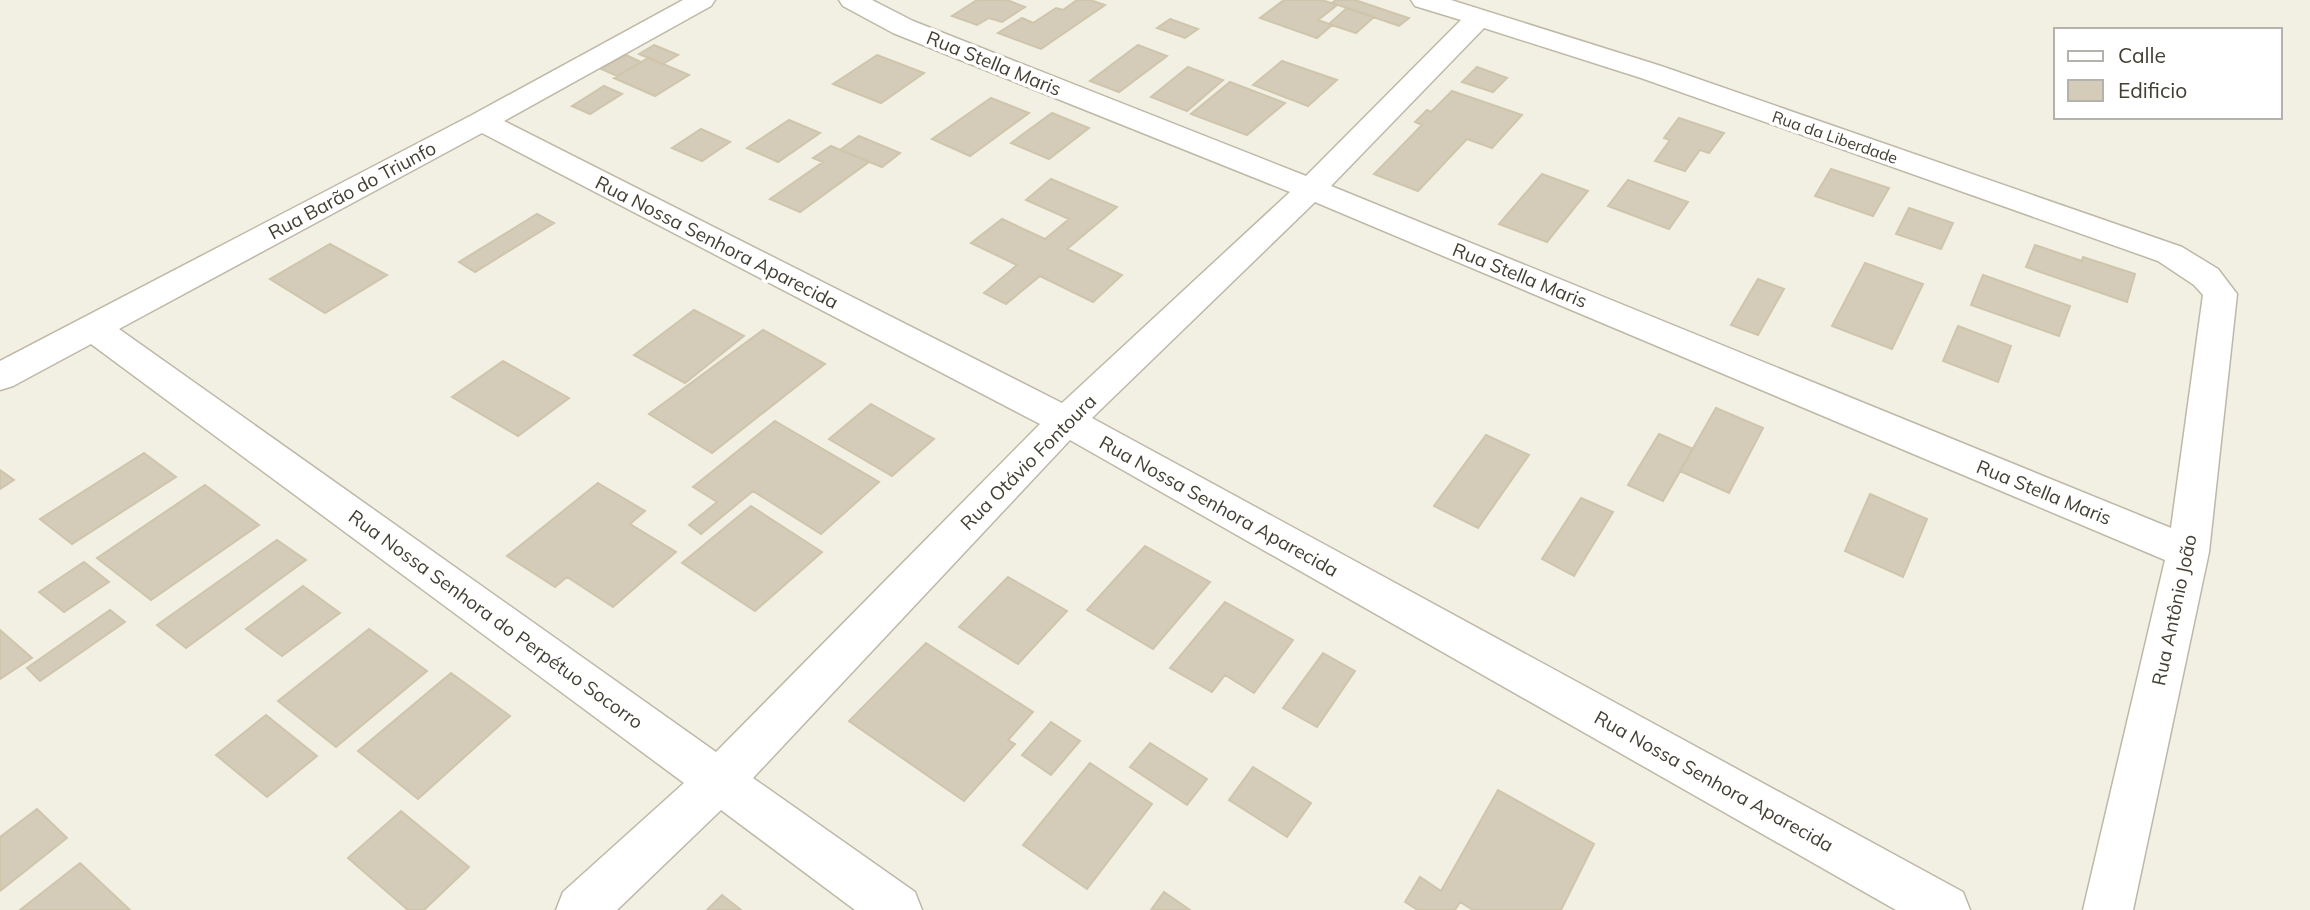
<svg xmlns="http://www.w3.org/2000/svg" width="2310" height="910" font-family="Mulish,sans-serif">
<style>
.building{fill:#d4ccb8;stroke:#cfc5ab;stroke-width:2}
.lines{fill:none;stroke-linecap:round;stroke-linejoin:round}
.street-casing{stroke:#beb8a6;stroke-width:3}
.street{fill:#fff;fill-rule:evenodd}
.labels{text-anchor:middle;stroke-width:7;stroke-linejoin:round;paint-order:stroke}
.far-street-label{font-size:16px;fill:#443f33;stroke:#fff}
.street-label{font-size:19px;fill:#443f33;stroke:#fff}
</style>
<rect width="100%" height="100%" fill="#f2efe3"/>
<path class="building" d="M977,0H1007L1025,7L1002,22L989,18L977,25L952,16Z
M1077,0H1090L1105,5L1041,49L998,33L1022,18L1033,23L1056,8L1063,10Z
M1284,0H1322L1337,5L1318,20L1332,25L1317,38L1260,18Z
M1336,0H1355L1409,18L1399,26L1332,3Z
M1347,8L1374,17L1356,33L1329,24Z
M1170,19L1198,29L1185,38L1157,28Z
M654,45L678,55L663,64L639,54Z
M1138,45L1167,56L1119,92L1090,81Z
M626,55L641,62L617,76L601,69Z
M877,55L924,73L881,103L833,84Z
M648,58L663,64L689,75L655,96L614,78Z
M1282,61L1337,80L1308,106L1253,85Z
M1188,67L1223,80L1187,111L1151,97Z
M1477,67L1507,78L1493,92L1462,82Z
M1230,82L1285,103L1247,135L1191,114Z
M604,86L622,94L590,114L572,106Z
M1452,91L1522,115L1492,148L1467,139L1418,191L1374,174L1422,125L1415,122L1427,110L1431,112Z
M991,98L1029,113L970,156L932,139Z
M1052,113L1089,128L1049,159L1011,143Z
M1679,118L1724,133L1709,153L1700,150L1685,171L1655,161L1670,140L1664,138Z
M789,120L820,133L778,162L747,148Z
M701,129L730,142L702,161L672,148Z
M859,136L900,153L882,167L840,150Z
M831,146L869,162L800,212L770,199L823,162L813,158Z
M1831,169L1889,188L1873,216L1815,196Z
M1542,174L1588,191L1547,242L1499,224Z
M1051,179L1117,207L1067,249L1122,275L1093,302L1040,276L1006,304L984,293L1017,265L971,243L1002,219L1045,239L1069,219L1026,200Z
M1628,180L1688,202L1669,229L1608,206Z
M1909,208L1953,223L1941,249L1896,234Z
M537,214L554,223L475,272L459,262Z
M330,244L387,275L325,313L270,279Z
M2035,245L2082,261L2083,257L2135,274L2127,302L2026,267Z
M1865,263L1923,284L1892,349L1832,326Z
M1983,275L2070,306L2059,336L1971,305Z
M1758,279L1784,289L1758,335L1731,325Z
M694,310L744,336L685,383L634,355Z
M1958,326L2011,346L1998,382L1943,361Z
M763,330L825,364L712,453L649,414Z
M503,361L569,398L518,436L452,397Z
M871,404L934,439L892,476L829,439Z
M1716,408L1763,428L1729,493L1680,471Z
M775,421L879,482L821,534L753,491L701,534L689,525L717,502L693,487Z
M1659,434L1693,449L1663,501L1628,485Z
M1486,435L1529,455L1478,528L1434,506Z
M144,453L176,477L72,544L40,519Z
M0,470L14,480L0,489Z
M598,483L645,511L630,524L676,552L613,607L567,577L555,587L507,556Z
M205,485L259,525L151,600L97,558Z
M1870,494L1927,519L1903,577L1845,551Z
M1581,498L1613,512L1574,576L1542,559Z
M751,506L822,552L755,611L682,563Z
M277,540L306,560L186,648L157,625Z
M1145,546L1210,582L1153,649L1087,610Z
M84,562L109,582L64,612L39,592Z
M1008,577L1067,611L1018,664L959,627Z
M303,586L340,613L282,656L246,629Z
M1225,602L1293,640L1254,693L1225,675L1212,692L1170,668Z
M110,610L125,622L40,681L27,668Z
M369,629L427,671L336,747L278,701Z
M0,630L32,658L0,679Z
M926,643L1033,712L1008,740L1015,744L964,801L849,721Z
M1323,653L1355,671L1317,727L1283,708Z
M451,673L510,716L418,799L358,751Z
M266,715L317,756L267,797L216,755Z
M1051,722L1080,741L1051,775L1022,755Z
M1150,743L1207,779L1187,805L1130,767Z
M1090,763L1152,804L1087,889L1023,845Z
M1253,767L1311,803L1287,837L1229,800Z
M1498,790L1594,844L1561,910H1473L1460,902L1455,910H1418L1405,902L1420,877L1441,891Z
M37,809L67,838L0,891V837Z
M401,811L469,867L424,910H408L348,858Z
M80,863L130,910H20Z
M1164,892L1190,910H1151Z
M722,895L741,910H707Z"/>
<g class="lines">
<g class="street-casing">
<path id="street" d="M683,0H715L711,6L504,121L1062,403L1290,192L893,33L843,6L839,0H872L913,21L1306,176L1461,20L1415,6L1411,0H1451L1661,66L2182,247L2218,269L2237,294L2209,552L2133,910H2083L2165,560L1315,202L1092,418L1963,892L1970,910H1896L1070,440L753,778L915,892L922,910H855L721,810L617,910H556L563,892L684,783L91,344L13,386L0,390V361L472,115ZM1484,28L1641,78L2158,261L2194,285L2203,295L2171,528L1331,186ZM482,133L1040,424L716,752L119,329Z"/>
</g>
<use href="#street" class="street"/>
</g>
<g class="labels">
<g class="far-street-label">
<text transform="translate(1835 137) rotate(19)" y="6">Rua da Liberdade</text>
</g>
<g class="street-label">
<text transform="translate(994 63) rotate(22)" y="7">Rua Stella Maris</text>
<text transform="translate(352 190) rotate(-28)" y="7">Rua Barão do Triunfo</text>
<text transform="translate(717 242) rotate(27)" y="7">Rua Nossa Senhora Aparecida</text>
<text transform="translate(1520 275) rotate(22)" y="7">Rua Stella Maris</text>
<text transform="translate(1028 462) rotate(-45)" y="7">Rua Otávio Fontoura</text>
<text transform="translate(2044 492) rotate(22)" y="7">Rua Stella Maris</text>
<text transform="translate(1219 506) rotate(29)" y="7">Rua Nossa Senhora Aparecida</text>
<text transform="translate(2174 610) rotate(-78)" y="7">Rua Antônio João</text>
<text transform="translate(496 619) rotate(36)" y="7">Rua Nossa Senhora do Perpétuo Socorro</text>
<text transform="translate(1714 781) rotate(29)" y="7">Rua Nossa Senhora Aparecida</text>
</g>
</g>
<rect x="2054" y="28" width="228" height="91" fill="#ffffff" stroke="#b4b2ad" stroke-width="2"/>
<rect x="2068" y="51" width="35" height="10" fill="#ffffff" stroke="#b4b2ad" stroke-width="2"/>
<text x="2118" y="63" font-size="21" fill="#443f33">Calle</text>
<rect x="2068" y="80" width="35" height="21" fill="#d4ccb8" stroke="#b4b2ad" stroke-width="2"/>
<text x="2118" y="98" font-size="21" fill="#443f33">Edificio</text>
</svg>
